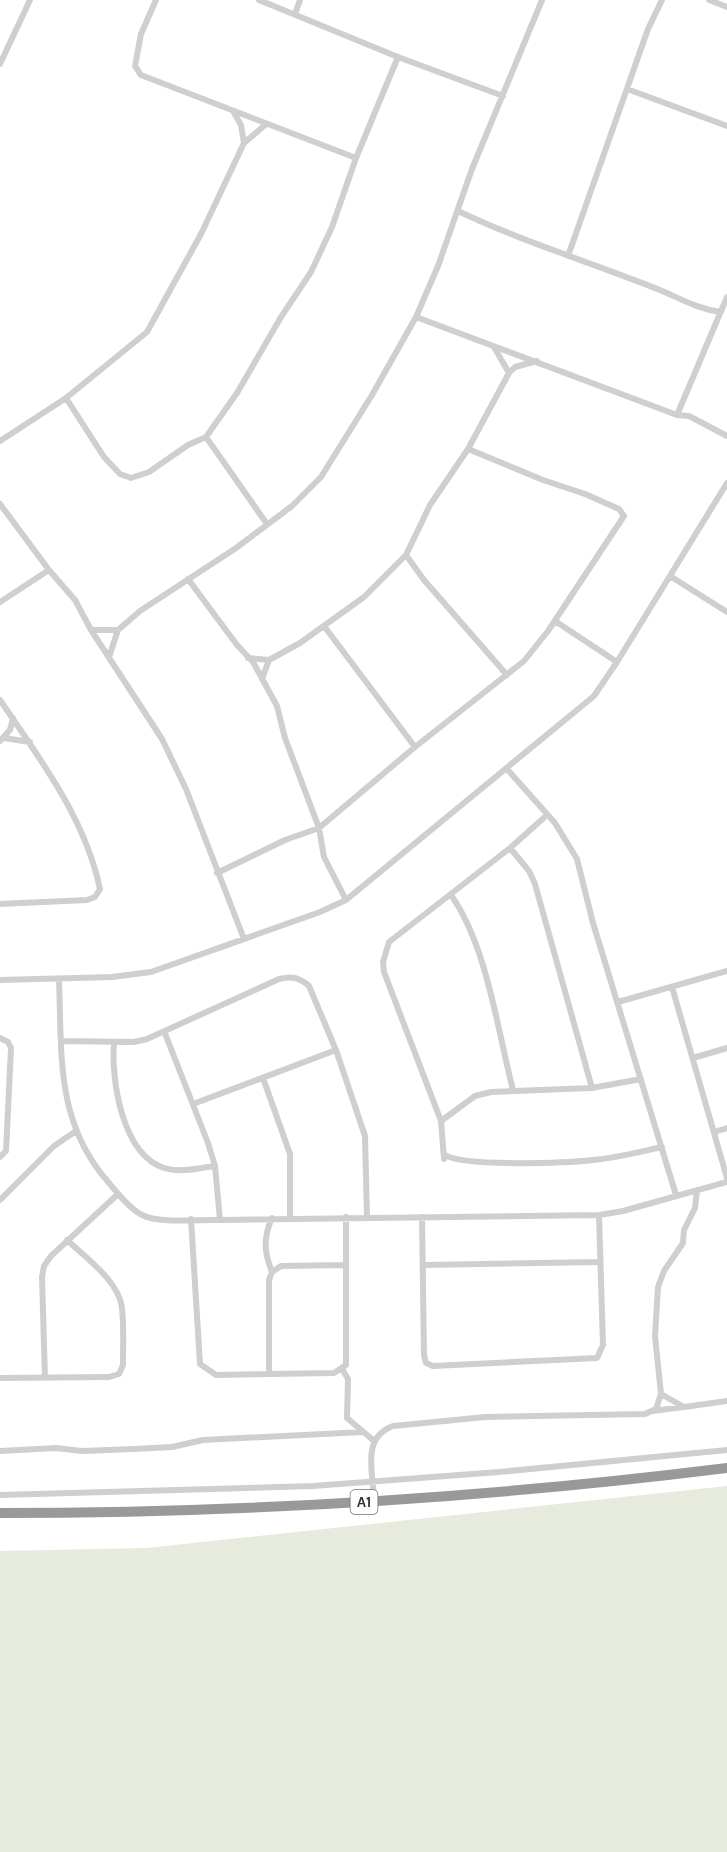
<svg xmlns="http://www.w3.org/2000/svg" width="727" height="1852" font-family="Karla,sans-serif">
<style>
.green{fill:#e6ebde}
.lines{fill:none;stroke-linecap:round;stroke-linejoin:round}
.street{stroke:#cfcfcf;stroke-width:6}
.highway{stroke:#999;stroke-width:10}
.labels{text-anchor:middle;stroke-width:6;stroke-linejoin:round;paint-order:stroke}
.shield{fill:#fff;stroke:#707070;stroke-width:1.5}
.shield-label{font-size:15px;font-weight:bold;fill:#323232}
</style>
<rect width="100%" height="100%" fill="#fff"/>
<path class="green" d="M727,1486V1852H0V1551L146,1548Z"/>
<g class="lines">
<path class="street" d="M156,0L141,34L135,66L141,75L356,158
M259,0L398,57L503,96
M709,0L727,7
M295,14L300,0
M0,64L30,0
M627,89L727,126
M233,111L241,125L244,143
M458,211C523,242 593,263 660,290C681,299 698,309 721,312
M568,256L648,29L662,0
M416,317L677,415L689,416L727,436
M494,347L509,373
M66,398L104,457L120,474L131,478L149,472L188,445L206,437L237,393L281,317L311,272L332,227L356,158L398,57
M677,415L727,297
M206,437L267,524
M0,441L66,398L147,332L201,234L244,143L265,125
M0,504L49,570L75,600L91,630L162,739L186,789L244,939
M406,555L424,580L507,675
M670,576L727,612
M188,579L237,645L253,662L277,706L285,738L319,828L324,857L346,900
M0,602L49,570
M555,621L617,662
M324,626L415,747
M91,630H118
M109,657L118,630L140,611L236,548L292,506L321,477L372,395L416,317L438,266L472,169L542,0
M248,658L269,660L300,643L364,597L406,555L430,505L468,449L509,373L515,367L537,361
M262,679L269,660
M0,700C40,759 85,818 100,889L95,897L87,900L0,904
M4,738L30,742
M0,741L10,730L13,718
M507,769L555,823L577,859L593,923L676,1195
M547,815L510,848L389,942L383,962L384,972L441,1121L444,1159L445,1155C464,1167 566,1163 593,1160C616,1158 639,1152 662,1147
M510,848L529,871L535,884L592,1088
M217,873L285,840L319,828L415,747L524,661L548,631L624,516L619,509L585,494L543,480L468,449
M451,895C487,946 497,1028 513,1090
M59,979C62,1055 55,1122 109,1183C118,1194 130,1209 142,1215C159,1224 201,1219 220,1220L599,1215L623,1211L727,1182
M0,980L112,977L151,972L320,912L346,900L594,696L617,662L727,483
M672,987L727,1178
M618,1002L727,971
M164,1031L208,1143L215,1166L220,1220
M0,1038L8,1042L11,1048L6,1151L0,1157
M62,1041L134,1042L147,1039L279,979C291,976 299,977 309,986L336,1050L365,1136L367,1217
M114,1043C111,1080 122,1154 164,1168C180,1173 198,1168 215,1166
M693,1058L727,1048
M263,1078L290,1154V1218
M193,1104L336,1050
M441,1121L475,1096L491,1092L592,1088L641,1079
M714,1132L727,1128
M0,1200L54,1146L76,1131
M422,1217L424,1355L426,1363L433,1366L597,1358L603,1345L599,1215
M191,1219L200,1364L216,1375L334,1373L346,1365V1217
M424,1265L600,1262
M272,1272C264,1252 263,1238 272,1218
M342,1369L348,1379L347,1418L373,1440
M269,1373V1280L272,1272L281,1266L346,1265
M0,1378L109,1377L119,1374L123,1365C123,1346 124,1327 122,1308C119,1281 86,1258 67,1240
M45,1378L42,1277L44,1266L51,1256L118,1194
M661,1394L684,1407L727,1401
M652,1411L684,1407
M0,1451L56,1448L82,1451L134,1449L172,1447L203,1440L363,1432
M0,1495L313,1486L499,1472L727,1450
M374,1501C374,1474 360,1438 393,1426L485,1417L645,1414L656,1409L661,1394L655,1336L658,1287L664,1271L683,1243L684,1230L695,1208L697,1190"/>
<path class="highway" d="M0,1513C243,1513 486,1498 727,1468"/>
</g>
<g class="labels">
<rect class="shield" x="350.5" y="1490" width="27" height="24" rx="4.5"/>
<g class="shield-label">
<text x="364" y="1507">A1</text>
</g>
</g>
</svg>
